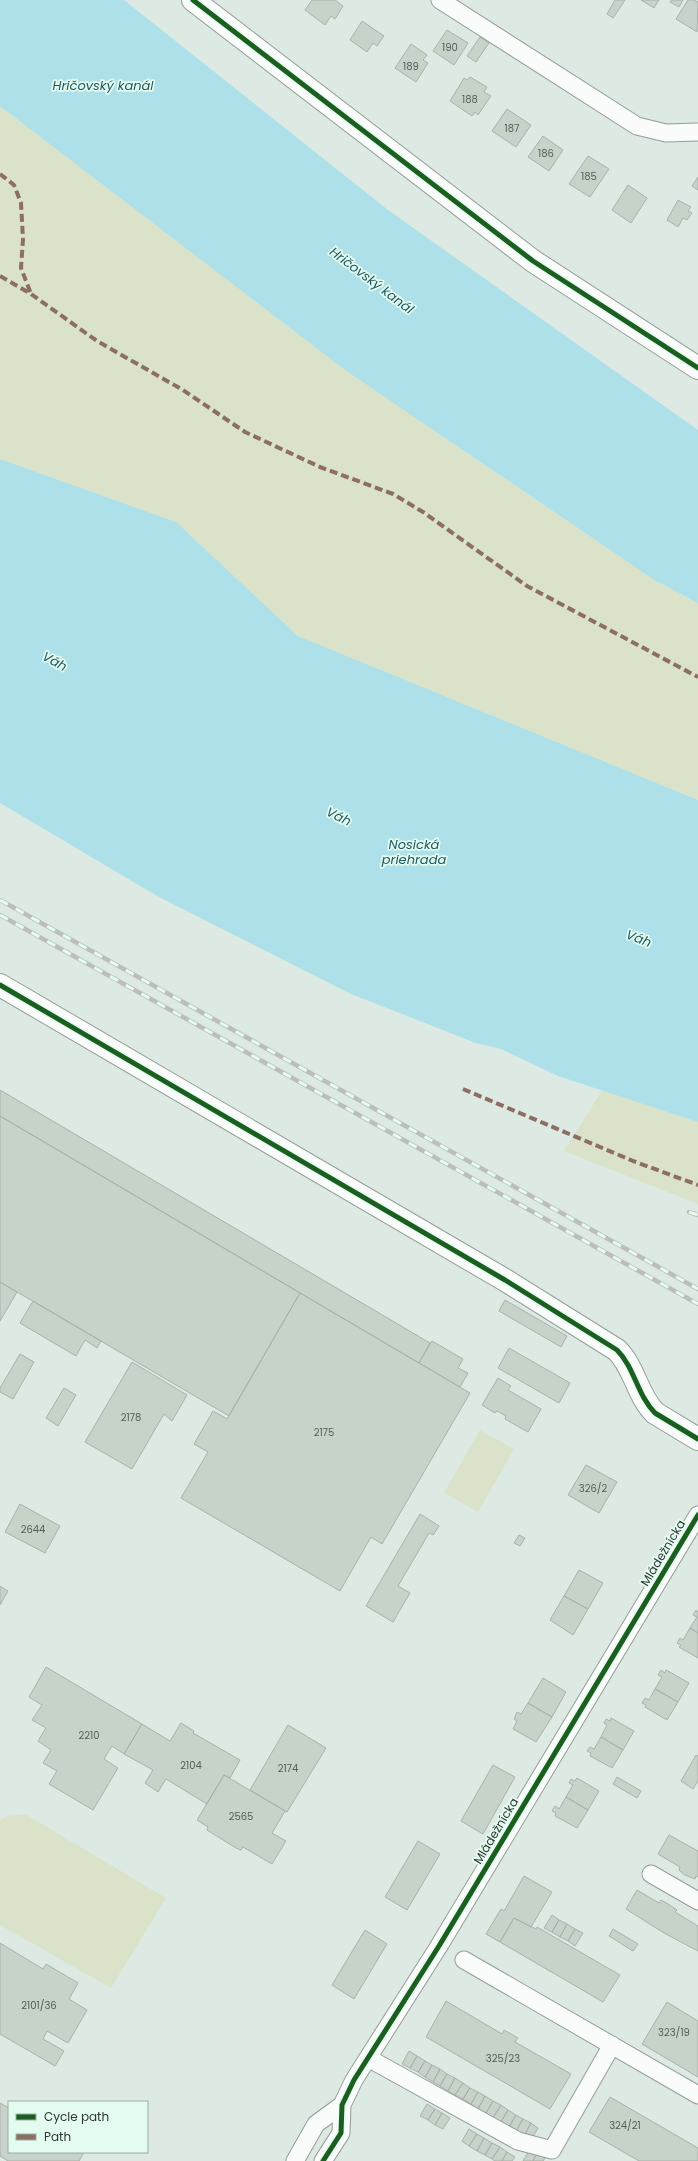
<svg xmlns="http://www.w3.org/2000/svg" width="698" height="2161" font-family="Poppins,sans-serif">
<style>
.green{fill:#dae3c9}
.water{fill:#ade0e8}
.building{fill:#c7d3c8;stroke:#a9b1ab}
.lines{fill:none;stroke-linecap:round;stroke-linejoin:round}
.street-casing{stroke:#949d98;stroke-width:19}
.secondary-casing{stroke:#949d98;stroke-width:24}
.street{stroke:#fafcfb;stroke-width:17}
.secondary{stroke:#fafcfb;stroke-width:22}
.rail-casing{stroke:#bbbebc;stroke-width:4.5}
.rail{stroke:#e4fcf0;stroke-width:3;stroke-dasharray:9;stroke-linecap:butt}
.quiet{stroke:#8d6e63;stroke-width:4;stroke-dasharray:8 4;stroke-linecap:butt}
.cycleway-casing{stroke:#e4fcf0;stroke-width:8}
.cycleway{stroke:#1b5e20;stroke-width:5}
.labels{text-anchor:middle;stroke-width:3.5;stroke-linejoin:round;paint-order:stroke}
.number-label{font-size:10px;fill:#545d57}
.street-label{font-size:12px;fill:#2d3631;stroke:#e4fcf0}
.water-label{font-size:13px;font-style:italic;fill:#215963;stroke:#e4fcf0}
</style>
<rect width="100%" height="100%" fill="#dde9e3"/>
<path class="green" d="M0,106L345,370L656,581L698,603V800L298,636L176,522L0,459Z
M603,1089L698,1122V1204L564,1151Z
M480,1430L514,1449L478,1512L444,1493Z
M25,1814L166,1898L111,1988L0,1925V1820L7,1816Z"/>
<path class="water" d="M0,0H124L388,210L698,430V603L656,581L345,370L0,106Z
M0,459L176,522L298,636L698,800V1122L558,1076L501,1049L476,1043L351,994L159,897L0,803Z"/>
<path class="building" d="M312,0H335L343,6L335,19L331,16L325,25L305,10Z
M615,0H625L613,18L607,14Z
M641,0H659L654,8Z
M672,0H683L679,7L670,2Z
M688,0H694L698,2L697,32L676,19Z
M362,21L384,36L377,46L373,43L367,52L350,40Z
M447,30L468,43L454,65L433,51Z
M480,37L489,43L476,62L467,56Z
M411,44L427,55L423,60L428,63L416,82L395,68Z
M470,77L487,87L484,92L491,96L478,115L475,112L472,116L450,101L464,78L467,80Z
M507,109L531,125L516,147L492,131Z
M543,136L563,150L549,171L528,157Z
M588,156L609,169L590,197L569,184Z
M698,177V190L692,186Z
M628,185L647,198L631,223L612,210Z
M678,200L691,207L688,211L692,213L687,220L683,218L678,227L667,220Z
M0,1090L430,1343L419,1363L0,1116Z
M0,1116L300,1293L229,1416L0,1282Z
M0,1282L17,1292L0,1321Z
M300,1293L470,1393L382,1544L371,1537L340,1591L181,1498L208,1452L194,1444L213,1411L227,1419Z
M505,1300L567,1336L561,1347L499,1311Z
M33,1301L101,1341L97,1348L85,1340L76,1356L20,1323Z
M432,1341L463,1359L458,1368L468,1373L460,1387L419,1363Z
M509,1348L570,1383L559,1403L498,1368Z
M20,1354L34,1362L13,1399L0,1392V1388Z
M132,1362L187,1395L172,1421L164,1414L132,1469L85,1442Z
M498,1378L511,1386L508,1390L541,1409L528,1432L505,1419L506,1416L497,1411L495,1413L482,1405Z
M64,1388L76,1395L58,1426L46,1418Z
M586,1465L617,1482L599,1513L568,1495Z
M20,1504L60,1526L45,1553L5,1532Z
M420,1514L439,1526L433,1535L429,1533L398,1586L410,1593L393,1622L366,1606Z
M519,1535L525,1538L520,1546L514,1543Z
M579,1570L603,1583L588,1609L564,1596Z
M0,1586L8,1591L0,1605Z
M564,1596L588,1609L573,1635L550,1620Z
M696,1610L698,1612V1633L690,1628L697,1617L693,1615Z
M690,1628L698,1633V1658L679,1647L681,1645L677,1643L680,1638L683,1640Z
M46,1667L142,1724L124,1754L112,1746L104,1759L118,1768L93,1810L49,1784L57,1771L43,1763L51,1750L38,1741L46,1728L32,1720L42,1705L29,1697Z
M661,1670L665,1673L666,1670L689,1683L678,1702L655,1689L662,1677L658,1675Z
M543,1678L566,1692L552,1717L528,1703Z
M655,1689L678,1702L667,1720L645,1707L646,1705L642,1703L645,1698L649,1700Z
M528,1703L552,1717L536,1742L513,1729L517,1721L514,1719L517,1712L521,1714Z
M611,1718L634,1731L623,1750L601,1737L607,1725L604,1723L606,1719L610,1721Z
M181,1723L194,1731L193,1733L240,1760L230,1778L224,1775L207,1804L166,1779L158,1792L145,1783L153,1770L124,1754L142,1724L170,1741Z
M288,1725L326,1748L287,1812L250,1790Z
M601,1737L623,1750L612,1768L590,1756L591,1753L587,1751L590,1747L594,1749Z
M696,1755L698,1756V1781L693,1789L681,1781Z
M493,1765L515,1777L483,1834L461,1821Z
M224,1775L285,1811L272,1833L286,1841L272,1864L243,1847L241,1850L236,1848L207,1830L208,1827L197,1820Z
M617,1777L641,1791L637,1798L613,1784Z
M577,1778L599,1791L588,1810L566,1797L573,1785L569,1783L571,1779L575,1781Z
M566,1797L588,1810L577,1828L555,1816L556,1813L552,1811L555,1806L559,1809Z
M669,1835L698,1851V1877L696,1876L695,1879L685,1875L679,1870L680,1867L658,1854Z
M418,1841L440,1854L407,1910L385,1897Z
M524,1876L552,1892L531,1927L514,1918L500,1942L486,1934L501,1909L504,1911Z
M637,1890L659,1903L661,1900L668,1904L677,1910L675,1912L698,1926V1951L664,1933L626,1909Z
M552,1915L559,1920L552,1932L544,1928Z
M514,1918L536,1929L537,1927L620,1975L603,2002L500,1942Z
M559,1920L567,1924L560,1937L552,1932Z
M567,1924L575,1929L568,1941L560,1937Z
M575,1929L583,1933L575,1946L568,1941Z
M613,1929L638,1944L633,1951L609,1936Z
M365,1930L387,1944L354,1999L332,1985Z
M0,1943L43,1969L46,1964L78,1983L69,1999L87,2010L68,2043L47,2031L43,2039L64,2051L55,2066L0,2034Z
M446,2001L502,2034L504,2030L518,2038L515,2042L571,2074L550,2109L426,2037Z
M667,2002L698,2021V2077L642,2044Z
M409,2051L417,2056L410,2068L402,2064Z
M417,2056L425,2061L418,2072L410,2068Z
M425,2061L432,2065L425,2077L418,2072Z
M432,2065L440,2069L433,2082L425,2077Z
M440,2069L447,2074L440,2086L433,2082Z
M447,2074L455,2078L448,2091L440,2086Z
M455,2078L463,2083L455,2095L448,2091Z
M463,2083L470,2088L463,2099L455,2095Z
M470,2088L478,2092L471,2104L463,2099Z
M478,2092L485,2096L478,2109L471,2104Z
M485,2096L493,2101L486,2113L478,2109Z
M610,2097L698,2148V2161H639L589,2132Z
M493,2101L501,2105L493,2118L486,2113Z
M0,2103L9,2108V2152H84L79,2161H8L0,2156Z
M427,2104L435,2109L428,2120L420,2116Z
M501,2105L508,2110L501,2122L493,2118Z
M435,2109L442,2113L435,2125L428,2120Z
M508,2110L516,2115L509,2127L501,2122Z
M442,2113L450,2118L443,2129L435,2125Z
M516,2115L523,2119L516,2131L509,2127Z
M523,2119L531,2123L524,2136L516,2131Z
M531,2123L538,2128L531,2140L524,2136Z
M469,2129L477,2134L469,2146L462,2141Z
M477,2134L484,2138L477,2151L469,2146Z
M484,2138L492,2143L485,2155L477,2151Z
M492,2143L500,2147L492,2159L485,2155Z
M500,2147L507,2152L502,2161H495L492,2159Z
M530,2149L537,2153L533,2161H523Z
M507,2152L515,2157L512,2161H502Z
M537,2153L545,2158L543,2161H533Z"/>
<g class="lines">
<g class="street-casing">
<path id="street" d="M440,0L637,126L666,133L698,132
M651,1874L698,1901
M464,1960L698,2095
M368,2058L518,2141L552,2150L612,2045
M295,2161L316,2124L342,2105
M323,2161L341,2133L342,2105L354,2080L439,1946L698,1515"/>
</g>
<g class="secondary-casing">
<path id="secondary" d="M193,0L533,261L698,368
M0,985L505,1280L617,1350C635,1368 637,1395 655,1413L698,1439"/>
</g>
<use href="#street" class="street"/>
<use href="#secondary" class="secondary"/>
<g class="rail-casing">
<path id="rail" d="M0,900L698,1289
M0,915L698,1304
M689,1212L698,1215"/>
</g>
<use href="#rail" class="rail"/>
<path class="quiet" d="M0,174L14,185L21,203L23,239L21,268L31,294
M0,276L31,294L97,341L183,390L245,432L320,467L393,494L423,512L527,586L698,677
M463,1089L633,1161L698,1185"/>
<g class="cycleway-casing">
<path id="cycleway" d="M193,0L533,261L698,368
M0,985L505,1280L617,1350C635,1368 637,1395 655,1413L698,1439
M323,2161L341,2133L342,2105L354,2080L439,1946L698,1515"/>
</g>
<use href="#cycleway" class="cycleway"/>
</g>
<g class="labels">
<g class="number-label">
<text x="450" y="51">190</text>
<text x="411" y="70">189</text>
<text x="470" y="103">188</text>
<text x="512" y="132">187</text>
<text x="546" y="157">186</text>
<text x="589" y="180">185</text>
<text x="131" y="1421">2178</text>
<text x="324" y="1436">2175</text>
<text x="593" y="1492">326/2</text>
<text x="33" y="1533">2644</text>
<text x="89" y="1739">2210</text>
<text x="191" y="1769">2104</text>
<text x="288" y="1772">2174</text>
<text x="241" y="1820">2565</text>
<text x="39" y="2009">2101/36</text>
<text x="674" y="2036">323/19</text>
<text x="503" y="2062">325/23</text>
<text x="625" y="2129">324/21</text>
</g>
<g class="street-label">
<text transform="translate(663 1553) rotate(-59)" y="4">Mládežnícka</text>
<text transform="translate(496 1831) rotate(-59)" y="4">Mládežnícka</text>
</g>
<g class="water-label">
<text x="103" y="90">Hričovský kanál</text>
<text transform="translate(372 280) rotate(37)" y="5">Hričovský kanál</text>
<text transform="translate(55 661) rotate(29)" y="5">Váh</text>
<text transform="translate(339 816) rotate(26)" y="5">Váh</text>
<text x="414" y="849">Nosická<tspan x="414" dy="15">priehrada</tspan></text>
<text transform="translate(639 938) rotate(22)" y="5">Váh</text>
</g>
</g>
<rect x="8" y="2101" width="140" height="52" fill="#e4fcf0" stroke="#9bada4"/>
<rect x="16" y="2114" width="20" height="6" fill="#1b5e20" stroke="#9bada4"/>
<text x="44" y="2121" font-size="12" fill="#2d3631">Cycle path</text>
<rect x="16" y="2134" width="20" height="6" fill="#8d6e63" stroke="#9bada4"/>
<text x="44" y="2141" font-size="12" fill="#2d3631">Path</text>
</svg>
